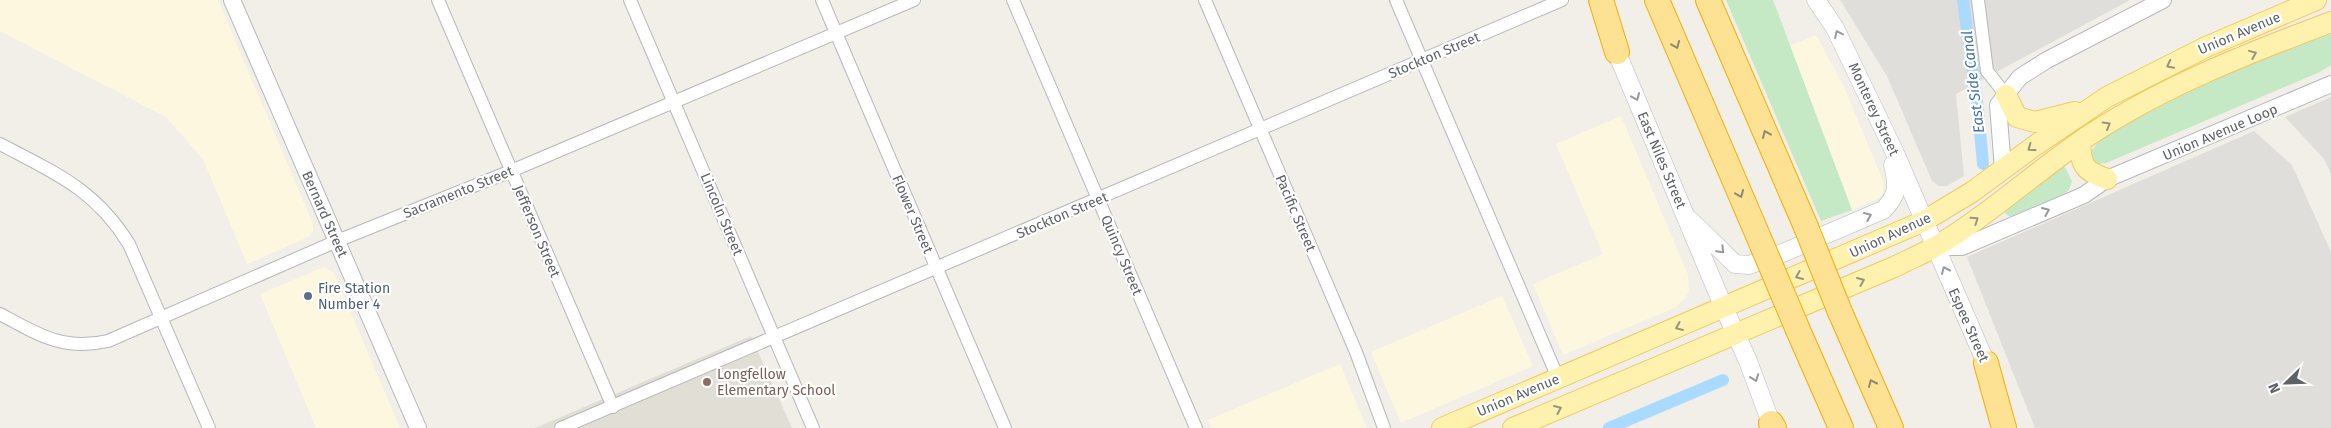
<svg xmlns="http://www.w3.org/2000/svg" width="2331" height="428" font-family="'Fira Sans',sans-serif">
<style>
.commercial{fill:#fef7e0}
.industrial{fill:#e0deda}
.education{fill:#e1ded6}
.green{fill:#c5e8c5}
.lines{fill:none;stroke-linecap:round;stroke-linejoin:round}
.canal{stroke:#aadaff;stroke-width:12}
.minor-casing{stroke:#b5b8bc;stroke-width:14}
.tertiary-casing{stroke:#b5b8bc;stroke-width:18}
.secondary-casing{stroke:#b6babf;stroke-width:19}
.primary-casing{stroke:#f2c960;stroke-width:22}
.motorway-casing{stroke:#f9ab00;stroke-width:26}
.minor{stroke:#fff;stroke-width:12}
.tertiary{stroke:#fff;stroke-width:16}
.secondary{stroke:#fff;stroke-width:18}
.primary{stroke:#fff2af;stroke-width:20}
.motorway{stroke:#fde293;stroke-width:24}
.motorway-bridge-casing{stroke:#f9ab00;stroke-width:26;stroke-linecap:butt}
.motorway-bridge{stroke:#fde293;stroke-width:24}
.oneway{stroke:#979a9d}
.oneway2{stroke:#8e8975}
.oneway3{stroke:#979581}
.service-dot{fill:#5c6f8a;stroke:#fff;stroke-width:2}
.education-dot{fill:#8d6e63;stroke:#fff;stroke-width:2}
.labels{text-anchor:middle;stroke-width:4.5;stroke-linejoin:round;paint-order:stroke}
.street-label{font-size:14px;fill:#5f6368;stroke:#fff}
.service-label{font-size:14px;fill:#4e5e75;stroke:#fff;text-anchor:start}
.education-label{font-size:14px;fill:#785e54;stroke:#fff;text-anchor:start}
.water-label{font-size:15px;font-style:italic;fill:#4174aa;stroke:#fff}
</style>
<rect width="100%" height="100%" fill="#f1efe8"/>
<path class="commercial" d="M0,0H218L313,224V232L308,237L247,264L203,159L166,117L0,31Z
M1816,35L1844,87L1884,183L1883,191L1879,198L1852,210L1790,46Z
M1621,116L1688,275L1689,291L1685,299L1676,307L1563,355L1533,284L1603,254L1556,144Z
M324,267L334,273L400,428H316L260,294Z
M1502,296L1533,366L1401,423L1371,352Z
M1340,364L1367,428H1211L1208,420Z"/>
<path class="industrial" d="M1840,0H2130L1956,94L1964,176L1947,186H1939L1932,181L1887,76Z
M2331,97V174L2324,159L2285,117Z
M2254,131L2292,165L2331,252V428H2035L1967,257Z"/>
<path class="education" d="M751,336L792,428H535Z"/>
<path class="green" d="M1726,0H1773L1852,210L1821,221Z
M2331,34V65L2320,72L2106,163L2098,164L2092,160L2091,152C2101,133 2136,119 2154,110C2211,81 2269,52 2331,34Z
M2063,164L2072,181L2069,190L2062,195L2011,216H2008L2005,212L2007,208Z"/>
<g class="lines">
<path class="canal" d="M1963,0L1978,110L1983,164
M1609,428L1723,380"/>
<g class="minor-casing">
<path id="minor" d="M438,0L613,407
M630,0L813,428
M822,0L1005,428
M1013,0L1196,428
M1205,0L1356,352L1384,428
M1396,0L1558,378
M1978,0L1987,71L2006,95
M0,144C55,173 95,189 129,244L209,428
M0,314C39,335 63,351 108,341L337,241L511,171L914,0
M561,428L1562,0"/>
</g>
<g class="tertiary-casing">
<path id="tertiary" d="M232,0L418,428
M2003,169L1998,105L2020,77L2047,60L2163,0
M1935,247H1962L2084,195L2107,179L2331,84"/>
</g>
<g class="secondary-casing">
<path id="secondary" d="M1816,0L1835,28L1895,153L1986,363
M1612,41L1724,308L1748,361L1771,423
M1690,220L1735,264L1749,265L1785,252L1883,210C1898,196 1898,185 1893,165"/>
</g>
<g class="primary-casing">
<path id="primary" d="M2006,95L2017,117L2035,122L2075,112
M2080,142C2081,166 2084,171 2107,179
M1442,428L1924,221L1972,192L2033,147L2107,97L2206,47L2316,0
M1513,428L1894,267C1908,260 1922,254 1935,247C1989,215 2036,171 2088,136C2162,87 2248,53 2331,22"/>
</g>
<g class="motorway-casing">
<path id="motorway" d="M1601,0L1617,52
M1657,0L1762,245
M1708,0L1806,227
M1840,312L1891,428
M1798,330L1841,428
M1986,363L2004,428
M1771,423L1774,428"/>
</g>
<use href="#minor" class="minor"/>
<use href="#tertiary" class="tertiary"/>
<use href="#secondary" class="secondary"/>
<use href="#primary" class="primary"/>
<use href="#motorway" class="motorway"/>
<g class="motorway-bridge-casing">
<path id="motorway-bridge" d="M1806,227L1840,312
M1762,245L1798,330"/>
</g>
<use href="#motorway-bridge" class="motorway-bridge"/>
</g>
<defs><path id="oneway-chevron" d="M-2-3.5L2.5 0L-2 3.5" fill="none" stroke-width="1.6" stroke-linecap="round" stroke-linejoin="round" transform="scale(1.25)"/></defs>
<g class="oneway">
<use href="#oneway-chevron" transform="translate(1838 34) rotate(-116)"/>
<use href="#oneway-chevron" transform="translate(1636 97) rotate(67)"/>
<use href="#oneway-chevron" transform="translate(2046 211) rotate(-23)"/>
<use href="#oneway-chevron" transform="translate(1868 216) rotate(-23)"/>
<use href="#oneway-chevron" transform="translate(1721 250) rotate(46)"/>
<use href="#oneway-chevron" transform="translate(1945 270) rotate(-114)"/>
<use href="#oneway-chevron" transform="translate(1755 378) rotate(70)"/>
</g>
<g class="oneway2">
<use href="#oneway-chevron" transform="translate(1676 45) rotate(67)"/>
<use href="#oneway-chevron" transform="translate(1766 134) rotate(-113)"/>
<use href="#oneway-chevron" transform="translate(1740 194) rotate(67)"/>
<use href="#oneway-chevron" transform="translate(1872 383) rotate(-114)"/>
</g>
<g class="oneway3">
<use href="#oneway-chevron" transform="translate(2253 54) rotate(-22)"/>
<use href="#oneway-chevron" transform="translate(2170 65) rotate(153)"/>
<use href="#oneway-chevron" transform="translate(2107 125) rotate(-30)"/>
<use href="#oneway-chevron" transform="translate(2031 148) rotate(144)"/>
<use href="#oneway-chevron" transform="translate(1975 220) rotate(-35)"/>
<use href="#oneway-chevron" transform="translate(1799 276) rotate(157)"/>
<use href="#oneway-chevron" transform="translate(1861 281) rotate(-23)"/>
<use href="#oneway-chevron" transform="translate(1679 327) rotate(157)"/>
<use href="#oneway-chevron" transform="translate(1558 409) rotate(-23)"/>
</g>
<circle class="service-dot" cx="308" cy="296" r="5"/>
<circle class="education-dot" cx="707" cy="382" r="5"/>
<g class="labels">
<g class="street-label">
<text transform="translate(2239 33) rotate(-23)" y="5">Union Avenue</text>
<text transform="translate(1434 55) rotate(-23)" y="5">Stockton Street</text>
<text transform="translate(1874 109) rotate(65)" y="5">Monterey Street</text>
<text transform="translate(2220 132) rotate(-23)" y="5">Union Avenue Loop</text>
<text transform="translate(1662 160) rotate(67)" y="5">East Niles Street</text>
<text transform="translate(458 192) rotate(-22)" y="5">Sacramento Street</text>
<text transform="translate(1296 213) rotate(67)" y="5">Pacific Street</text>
<text transform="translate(325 214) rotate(66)" y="5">Bernard Street</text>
<text transform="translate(722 214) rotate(67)" y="5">Lincoln Street</text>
<text transform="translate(913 214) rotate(67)" y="5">Flower Street</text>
<text transform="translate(1062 215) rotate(-23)" y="5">Stockton Street</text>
<text transform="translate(537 231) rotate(67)" y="5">Jefferson Street</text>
<text transform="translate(1890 235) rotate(-25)" y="5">Union Avenue</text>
<text transform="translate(1122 255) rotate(67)" y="5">Quincy Street</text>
<text transform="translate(1969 325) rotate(66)" y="5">Espee Street</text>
<text transform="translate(1518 395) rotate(-23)" y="5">Union Avenue</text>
</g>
<g class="service-label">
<text x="318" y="293">Fire Station<tspan x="318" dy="16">Number 4</tspan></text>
</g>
<g class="education-label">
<text x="717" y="379">Longfellow<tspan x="717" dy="16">Elementary School</tspan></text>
</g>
<g class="water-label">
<text transform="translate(1973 82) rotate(-97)" y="5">East Side Canal</text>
</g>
</g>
<g transform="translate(2286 383) rotate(247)" stroke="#ffffff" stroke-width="4" paint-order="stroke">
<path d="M0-4L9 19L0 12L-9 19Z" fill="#5f6368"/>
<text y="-8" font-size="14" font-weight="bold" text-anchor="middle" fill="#5f6368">N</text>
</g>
</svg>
